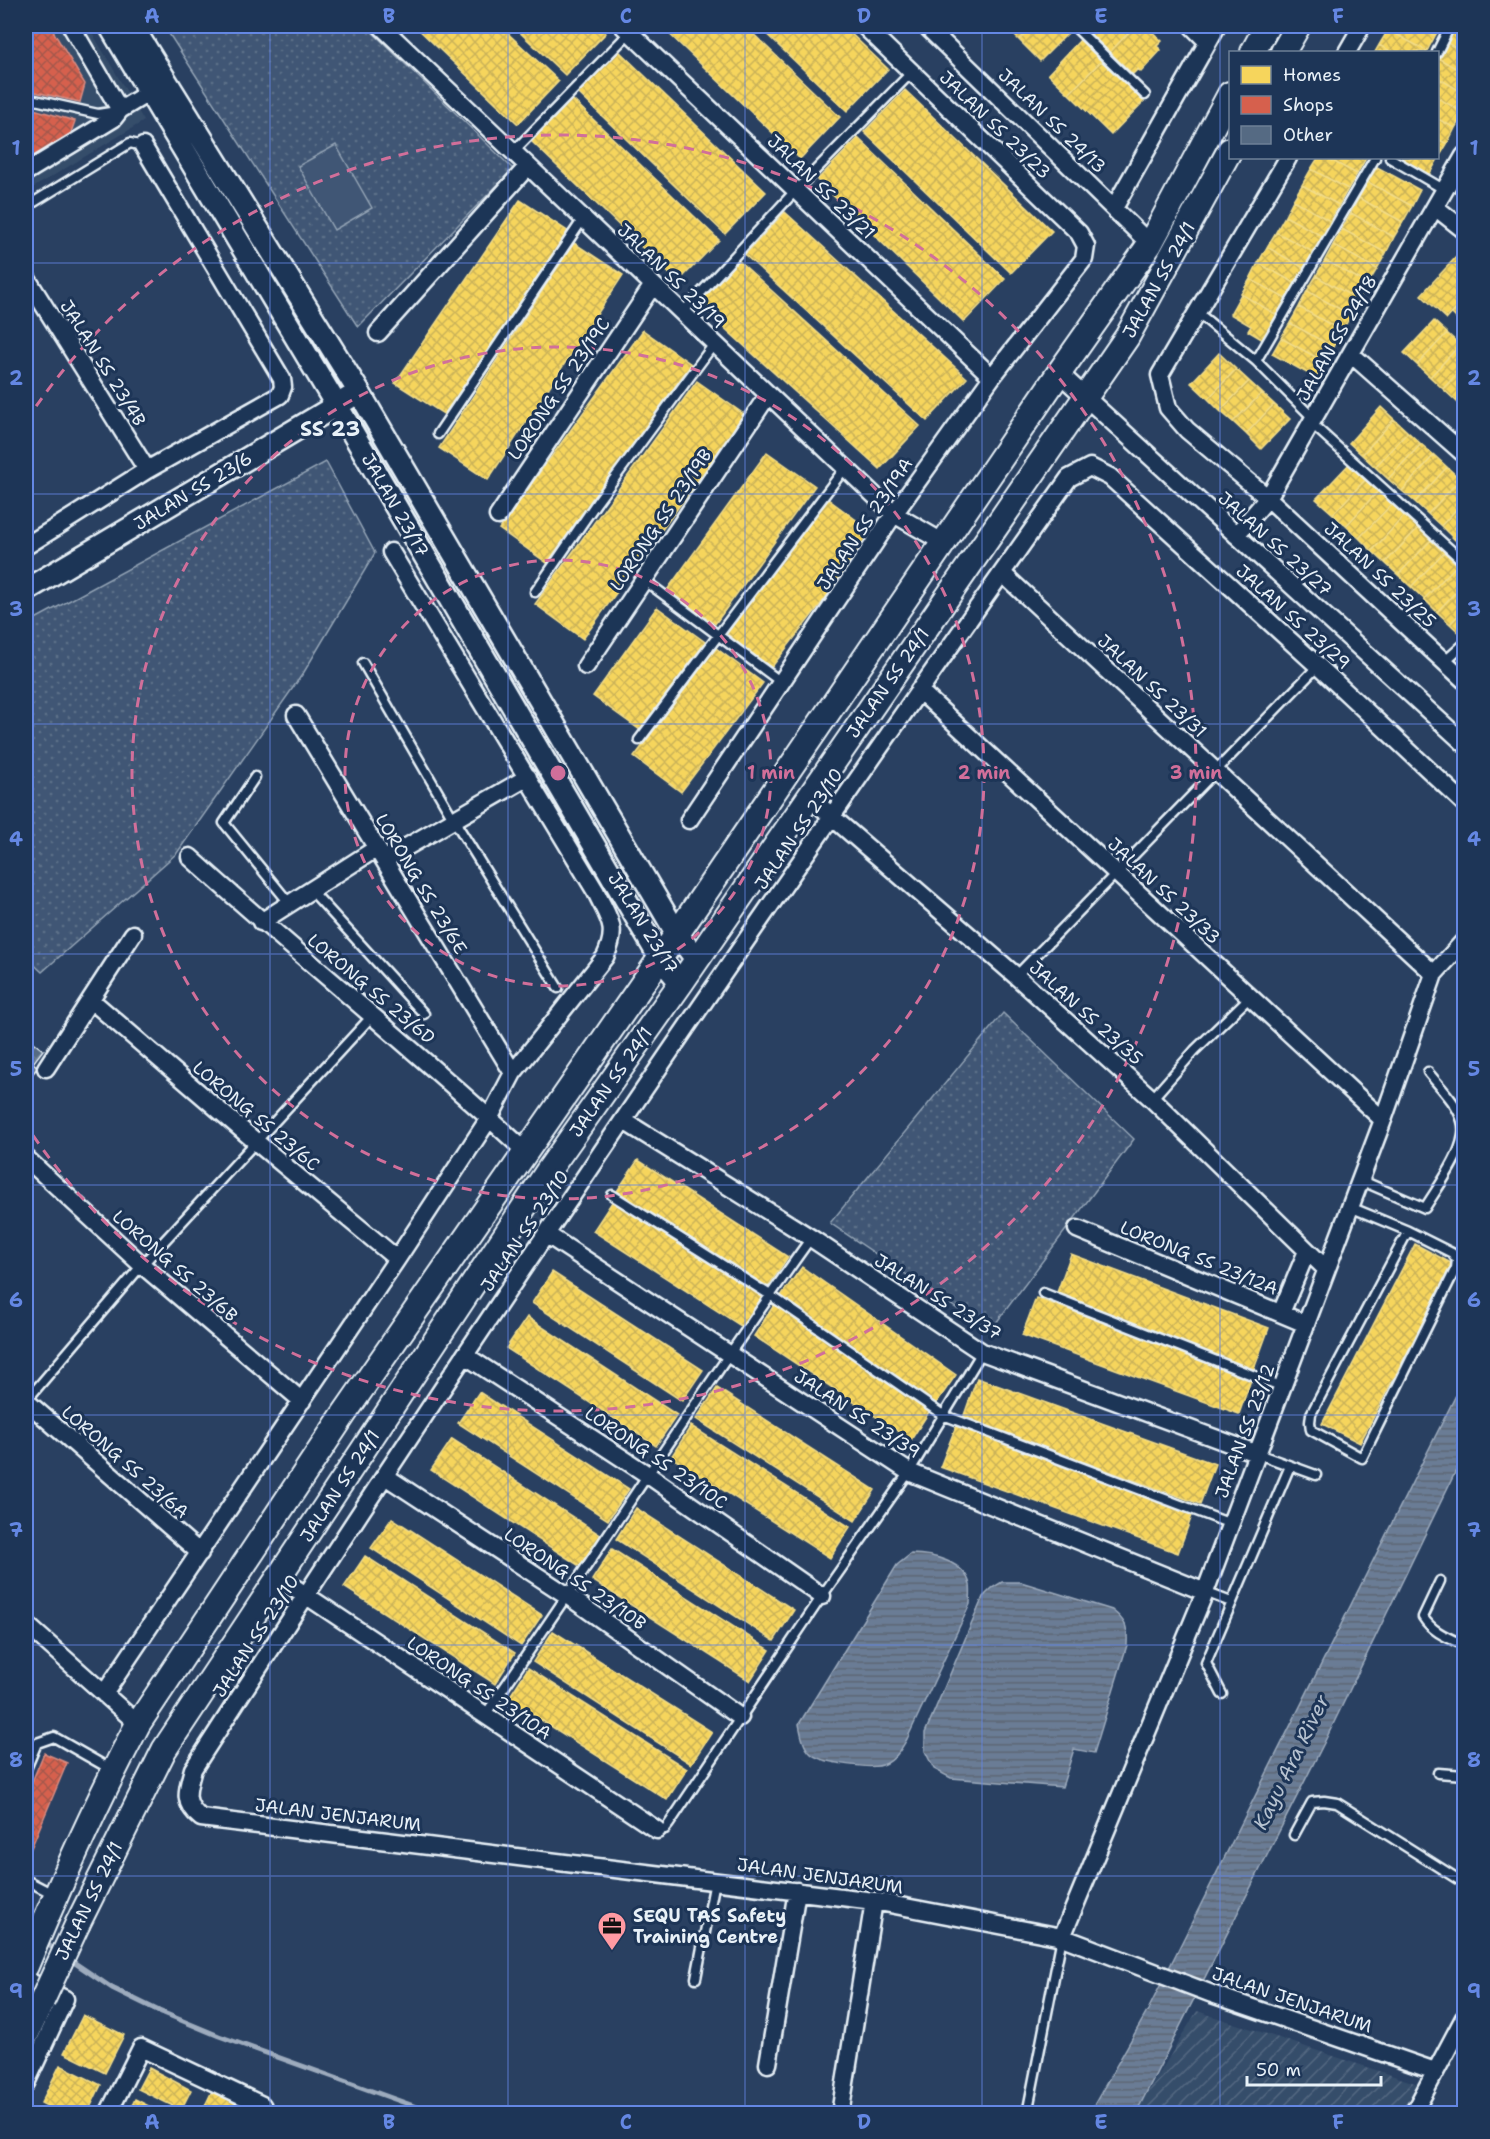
<svg xmlns="http://www.w3.org/2000/svg" width="1490" height="2139" font-family="'Shantell Sans',sans-serif">
<style>
.built{fill:#364d6b}
.industrial{fill:url(#industrial-furrows)}
.green{fill:url(#green-dots);stroke:#94a4b6;stroke-width:1.5}
.pitch{fill:#415774;stroke:#94a4b6;stroke-width:1.5}
.water{fill:url(#water-rules);stroke:#9dabbd;stroke-width:1.5}
.homes{fill:url(#homes-cross-hatch);stroke:#f2dd8b;stroke-width:1.5}
.shops{fill:url(#shops-cross-hatch);stroke:#db8c80;stroke-width:1.5}
.lines{fill:none;stroke-linecap:round;stroke-linejoin:round}
.stream{stroke:#9dabbd;stroke-width:5}
.building{fill:url(#building-cross-hatch);stroke:#e8f1f8;stroke-width:1.5}
.service-casing{stroke:#e8f1f8;stroke-width:13}
.minor-casing{stroke:#e8f1f8;stroke-width:21}
.tertiary-casing{stroke:#e8f1f8;stroke-width:26}
.secondary-casing{stroke:#e8f1f8;stroke-width:28}
.service{stroke:#1d3557;stroke-width:8}
.minor{stroke:#1d3557;stroke-width:16}
.tertiary{stroke:#1d3557;stroke-width:21}
.secondary{stroke:#1d3557;stroke-width:24}
.secondary-bridge-casing{stroke:#e8f1f8;stroke-width:28;stroke-linecap:butt}
.secondary-bridge{stroke:#1d3557;stroke-width:24}
.grid{fill:none;stroke:#6487e3;stroke-width:1.5;stroke-opacity:0.55}
.ring{fill:none;stroke:#d16f9a;stroke-width:3;stroke-dasharray:10 8}
.labels{text-anchor:middle;stroke-width:6;stroke-linejoin:round;paint-order:stroke}
.street-label{font-size:18px;fill:#e8f1f8;stroke:#1d3557}
.poi-label{font-size:18px;font-weight:bold;fill:#e8f1f8;stroke:#1d3557;text-anchor:start}
.water-label{font-size:20px;font-style:italic;fill:#b6c2d0;stroke:#1d3557}
.quarter-label{font-size:21px;font-weight:bold;fill:#e8f1f8;stroke:#1d3557}
.centre{fill:#d16f9a;stroke:#1d3557;stroke-width:3}
.ring-label{font-size:18px;text-anchor:middle;font-weight:bold;fill:#d16f9a;stroke:#1d3557;stroke-width:6;stroke-linejoin:round;paint-order:stroke}
.neatline{fill:none;stroke:#6487e3;stroke-width:2}
.grid-label{font-size:20px;text-anchor:middle;font-weight:bold;fill:#6487e3}
</style>
<defs>
<pattern id="industrial-furrows" width="10" height="10" patternUnits="userSpaceOnUse" patternTransform="scale(1.5)"><rect width="10" height="10" fill="#364d6b"/><path d="M-1 1l2-2M0 10L10 0M9 11l2-2" fill="none" stroke="#536781"/></pattern>
<pattern id="green-dots" width="8" height="8" patternUnits="userSpaceOnUse" patternTransform="scale(1.5)"><rect width="8" height="8" fill="#415774"/><path d="M2 2h.1M6 6h.1" fill="none" stroke="#5c7089" stroke-width="1.8" stroke-linecap="round"/></pattern>
<pattern id="water-rules" width="6" height="5" patternUnits="userSpaceOnUse" patternTransform="scale(1.5)"><rect width="6" height="5" fill="#6b7c95"/><path d="M0 2.5h6" fill="none" stroke="#5a6573"/></pattern>
<pattern id="homes-cross-hatch" width="8" height="8" patternUnits="userSpaceOnUse" patternTransform="scale(1.5)"><rect width="8" height="8" fill="#f6d55c"/><path d="M0 0l8 8M0 8l8-8" fill="none" stroke="#cab258"/></pattern>
<pattern id="shops-cross-hatch" width="8" height="8" patternUnits="userSpaceOnUse" patternTransform="scale(1.5)"><rect width="8" height="8" fill="#d6604d"/><path d="M0 0l8 8M0 8l8-8" fill="none" stroke="#a4584c"/></pattern>
<pattern id="building-cross-hatch" width="8" height="8" patternUnits="userSpaceOnUse" patternTransform="scale(1.5)"><rect width="8" height="8" fill="#556a83"/><path d="M0 0l8 8M0 8l8-8" fill="none" stroke="#6d8095"/></pattern>
</defs>
<rect width="100%" height="100%" fill="#294061"/>
<filter id="ink" filterUnits="userSpaceOnUse"><feTurbulence type="fractalNoise" baseFrequency=".0167" numOctaves="2"/><feDisplacementMap in="SourceGraphic" scale="12" xChannelSelector="R" yChannelSelector="G"/><feConvolveMatrix kernelMatrix="1 2 1 2 8 2 1 2 1" color-interpolation-filters="sRGB"/></filter>
<g filter="url(#ink)">
<path class="built" d="M26,26H88L144,121L26,192Z"/>
<path class="industrial" d="M1197,2011L1418,2084L1402,2113L1135,2114Z"/>
<path class="green" d="M164,26H366L513,169L358,327Z
M326,462L375,553L304,672L177,853L42,972L26,957V624Z
M1003,1013L1134,1139L990,1331L830,1223Z"/>
<path class="pitch" d="M336,145L372,208L334,230L298,166Z"/>
<path class="water" d="M1464,1379V1454L1324,1743L1136,2113L1089,2114L1148,2010Z
M911,1554C931,1554 965,1561 970,1585C971,1591 970,1599 970,1604L907,1739C901,1749 896,1759 885,1764C874,1770 821,1763 811,1754C803,1747 801,1734 799,1724L897,1565Z
M1002,1582H1021L1112,1610C1126,1621 1128,1627 1127,1645L1094,1753L1074,1749L1062,1787L951,1778L934,1769L925,1751V1733L983,1597L992,1588Z"/>
<path class="homes" d="M415,26H500L559,81L518,124Z
M513,26H598L606,33L565,75Z
M661,26H745L840,117L800,159Z
M758,26H843L888,69L847,111Z
M1005,26H1034L1019,40Z
M1034,26H1064L1070,31L1040,61L1019,40Z
M1093,26H1135L1110,52L1087,31Z
M1135,26H1146L1162,41L1157,46L1161,50L1141,72L1138,69L1133,74L1110,52Z
M1390,26H1417L1435,36L1427,51L1388,30Z
M1417,26H1441L1435,36Z
M1456,27L1464,32V52L1447,43Z
M1388,30L1427,51L1426,52H1392L1379,45Z
M1080,40L1101,61L1069,94L1048,74Z
M1447,43L1464,52V73L1438,58Z
M1379,45L1392,52H1375Z
M619,51L766,192L725,234L578,93Z
M1438,58L1464,73V93L1438,78Z
M1101,61L1144,101L1111,135L1069,94Z
M1438,78L1464,93V113L1438,98Z
M905,90L1052,231L1011,273L864,132Z
M1438,98L1464,113L1455,128L1438,119Z
M572,99L719,240L678,282L531,141Z
M1438,119L1455,128L1447,144L1438,139Z
M858,138L1005,279L964,322L817,180Z
M1438,139L1447,144L1438,159L1435,158H1438Z
M1318,158H1327L1357,174L1348,189L1311,169Z
M1327,158H1366L1357,174Z
M1398,158H1435L1438,159L1429,175Z
M1377,167L1420,190L1412,206L1368,182Z
M1311,169L1348,189L1339,205L1302,185Z
M1368,182L1412,206L1403,222L1359,198Z
M1302,185L1339,205L1330,221L1293,200Z
M1359,198L1403,222L1394,237L1351,213Z
M520,200L569,232L445,415L395,383Z
M1293,200L1330,221L1322,236L1285,216Z
M785,212L967,378L927,421L745,255Z
M1351,213L1394,237L1386,253L1342,229Z
M1285,216L1322,236L1313,252L1276,232Z
M1342,229L1386,253L1377,269L1333,245Z
M1276,232L1313,252L1304,268L1267,247Z
M574,243L623,275L488,480L439,448Z
M1333,245L1377,269L1368,284L1325,260Z
M1267,247L1304,268L1295,283L1258,263Z
M1456,257L1464,265V300L1447,319L1421,295Z
M738,260L920,426L880,469L698,304Z
M1325,260L1368,284L1359,300L1316,276Z
M1258,263L1295,283L1286,299L1250,279Z
M1316,276L1359,300L1351,315L1307,291Z
M1250,279L1286,299L1277,315L1241,294Z
M1307,291L1351,315L1342,331L1299,307Z
M1241,294L1277,315L1263,340L1248,331L1251,326L1230,314Z
M1464,300V326L1452,314Z
M1299,307L1342,331L1333,347L1290,323Z
M1434,321L1447,333L1417,365L1404,353Z
M1290,323L1333,347L1325,362L1281,338Z
M643,330L691,364L547,563L499,529Z
M1447,333L1460,345L1430,377L1417,365Z
M1281,338L1325,362L1316,378L1272,354Z
M1460,345L1464,350V366L1443,389L1430,377Z
M1219,353L1236,369L1208,399L1191,383Z
M1464,366V392L1456,401L1443,389Z
M1236,369L1249,381L1220,411L1208,399Z
M697,381L745,415L583,639L535,604Z
M1249,381L1262,393L1233,422L1220,411Z
M1464,392V409L1456,401Z
M1262,393L1274,404L1246,434L1233,422Z
M1274,404L1290,419L1261,449L1246,434Z
M1381,407L1394,419L1362,455L1349,443Z
M1394,419L1408,432L1375,467L1362,455Z
M1408,432L1421,444L1388,479L1375,467Z
M1421,444L1434,455L1402,491L1388,479Z
M767,452L815,486L715,624L667,590Z
M1434,455L1447,467L1415,502L1402,491Z
M1349,464L1365,480L1333,514L1316,499Z
M1447,467L1460,479L1428,514L1415,502Z
M1460,479L1464,483V501L1441,526L1428,514Z
M1365,480L1378,491L1346,526L1333,514Z
M1378,491L1392,504L1359,538L1346,526Z
M828,499L875,534L771,668L725,632Z
M1464,501V527L1454,539L1441,526Z
M1392,504L1404,516L1372,551L1359,538Z
M1404,516L1418,528L1385,563L1372,551Z
M1464,527V548L1454,539Z
M1418,528L1431,540L1398,575L1385,563Z
M1431,540L1444,552L1411,587L1398,575Z
M1444,552L1457,565L1424,599L1411,587Z
M1457,565L1464,572V583L1437,612L1424,599Z
M1464,583V609L1450,624L1437,612Z
M657,607L705,642L640,730L593,696Z
M1464,609V637L1450,624Z
M716,648L763,683L681,792L634,757Z
M638,1160L788,1257L767,1288L617,1191Z
M614,1199L764,1297L744,1328L593,1231Z
M1415,1244L1453,1264L1360,1443L1322,1424Z
M1071,1254L1269,1328L1254,1369L1056,1295Z
M802,1267L956,1375L935,1405L780,1297Z
M552,1272L703,1370L682,1401L532,1303Z
M1036,1298L1252,1377L1239,1414L1022,1335Z
M774,1305L931,1409L911,1440L754,1336Z
M527,1317L677,1415L656,1446L506,1348Z
M977,1378L1215,1464L1200,1504L963,1418Z
M717,1388L875,1490L855,1521L696,1419Z
M479,1392L629,1489L608,1520L458,1423Z
M691,1426L850,1527L830,1558L671,1457Z
M956,1426L1193,1513L1178,1553L940,1467Z
M452,1439L602,1536L581,1567L431,1470Z
M636,1508L794,1610L774,1641L616,1539Z
M392,1518L542,1615L521,1646L371,1548Z
M612,1549L770,1650L750,1681L592,1580Z
M365,1556L515,1653L495,1684L344,1587Z
M553,1631L712,1732L691,1764L533,1662Z
M528,1668L687,1769L667,1800L508,1699Z
M83,2015L124,2035L105,2073L64,2053Z
M60,2065L101,2085L87,2114H62L41,2103Z
M149,2068L191,2090L181,2110L138,2089Z
M212,2091L252,2111L251,2114H201Z
M135,2099L164,2114H128Z"/>
<path class="shops" d="M26,26H50L85,84L80,102L31,91L26,81Z
M30,108L75,121L69,138L26,164V110Z
M44,1753L67,1763L26,1860V1796Z"/>
<g class="lines">
<path class="stream" d="M42,1941L59,1952
M69,1959L112,1988L159,2011L219,2036L436,2114"/>
</g>
<path class="building" d="M26,1037L43,1050L33,1063L38,1067L30,1077L26,1074Z"/>
<g class="lines">
<g class="service-casing">
<path id="service" d="M1074,26L1145,95
M1437,52L1450,26
M26,98L98,114L117,111
M513,152L636,26
M1390,158L1445,190
M26,207L130,143L143,146
M1197,312L1256,361L1314,419
M682,313L796,190L912,72
M1256,361L1375,158
M1311,423L1464,562
M438,434L583,219
M644,580L781,682
M535,592L597,502L714,344
M1444,662L1464,644
M363,663L454,820L558,988
M639,740L845,468
M255,777L224,823L290,904
M311,890L424,1014
M1016,976L1318,666
M1152,1099L1195,1050L1250,997
M1360,1180L1425,1208C1438,1186 1470,1146 1462,1121C1457,1103 1439,1086 1428,1072
M612,1195L770,1295L943,1415L1231,1524
M1350,1207L1408,1231L1452,1253L1457,1260L1456,1268L1362,1458L1311,1430L1310,1422L1311,1414L1408,1231
M1043,1293L1283,1387
M26,1401L142,1265L373,1015
M1258,1454L1316,1475
M1440,1581L1423,1617C1432,1632 1449,1638 1464,1645
M1205,1592L1231,1602
M1222,1694L1206,1663L1290,1466
M485,1715C595,1558 698,1394 811,1238
M26,1769L37,1743L54,1737L112,1770
M1438,1773L1464,1775
M657,1830L665,1829L669,1824L822,1596L909,1472L982,1352
M1294,1835L1312,1802L1324,1801L1337,1803L1464,1883
M26,1880L55,1895
M696,1978L715,1881
M1027,2114L1062,1937"/>
</g>
<g class="minor-casing">
<path id="minor" d="M71,26L120,110
M381,26L894,514L944,543
M623,26L992,377
M926,26L1150,244
M1192,26L1208,42
M1347,52L1362,26
M1288,158L1160,375L1168,408L1187,430L1268,498L1464,680
M26,172L113,119L120,110L158,87
M1435,207L1464,230
M1114,208L1217,26
M26,277L147,470
M378,333L528,166
M1351,354L1464,454
M1059,373L1464,743
M498,516L653,285
M1236,535L1268,498L1464,156
M26,546L147,470L280,395L283,387L282,379L143,146
M1002,573L1434,974
M586,666L768,395
M919,690L1383,1120
M296,715L513,1073
M810,796L831,816L1016,976L1152,1099L1326,1269
M689,820L894,514L992,377L1084,259L1086,246L1079,233L864,26
M190,857C300,957 417,1050 526,1152
M384,860L528,777
M261,922L377,848
M91,1000L255,1141L397,1259
M46,1068L133,934
M624,1121L811,1238L982,1352L1258,1454
M26,1158L142,1265L302,1401
M1077,1229L1306,1324
M546,1234L909,1472L1205,1592
M1281,1313L1307,1251
M466,1356L648,1475L822,1596
M26,1401L200,1553
M385,1476L568,1596L740,1717
M280,1578L657,1830
M26,1624L138,1724
M104,1694L397,1259L490,1117L513,1073L605,957C619,927 609,920 596,892L391,552
M1062,1937L1205,1592L1383,1120L1434,974L1464,941
M26,1980L65,1999L26,2083
M768,2064L797,1891
M1435,2071L1212,1994L1062,1937L874,1901L201,1818C182,1803 187,1790 193,1769C475,1332 768,903 1069,478L1090,467L1110,477L1318,666L1464,803
M108,2114L141,2048L262,2105L267,2114
M840,2114L874,1901
M1413,2114L1464,2018"/>
</g>
<g class="tertiary-casing">
<path id="tertiary" d="M110,26L337,406L660,958L681,983
M132,26L359,392L677,934L697,960
M26,590L349,398"/>
</g>
<g class="secondary-casing">
<path id="secondary" d="M1253,52L1267,26
M1283,52L1298,26
M78,1923L164,1750L548,1171L681,983L1127,337L1230,150
M26,1966C60,1884 96,1803 138,1724L344,1414L677,934L1059,373L1150,244L1230,94
M26,2035L42,2001"/>
</g>
<use href="#service" class="service"/>
<use href="#minor" class="minor"/>
<use href="#tertiary" class="tertiary"/>
<use href="#secondary" class="secondary"/>
<g class="secondary-bridge-casing">
<path id="secondary-bridge" d="M42,2001L78,1923"/>
</g>
<use href="#secondary-bridge" class="secondary-bridge"/>
</g>
</g>
<path class="grid" d="M270,26V2114M508,26V2114M745,26V2114M982,26V2114M1220,26V2114M26,263H1464M26,494H1464M26,724H1464M26,954H1464M26,1185H1464M26,1415H1464M26,1645H1464M26,1876H1464"/>
<g class="ring">
<circle cx="558" cy="773" r="213"/>
<circle cx="558" cy="773" r="426"/>
<path d="M26 421A638 638 0 1 1 26 1125"/>
</g>
<defs>
<g id="office-pin" transform="scale(1.5)"><path d="M0 17L-7.5 6A9.5 9.5 0 1 1 7.5 6Z" fill="#ff9aa2" stroke="#1d3557"/><path d="M-6-3h4V-5.5h4V-3h4V5H-6ZM-1-4.5V-3h2v-1.5ZM-6 0V1H6V0Z" fill="#111"/></g>
</defs>
<g fill-rule="evenodd">
<use href="#office-pin" x="612" y="1926"/>
</g>
<g class="labels">
<g class="street-label">
<text transform="translate(1052 121) rotate(44)" y="6">JALAN SS 24/13</text>
<text transform="translate(995 125) rotate(44)" y="6">JALAN SS 23/23</text>
<text transform="translate(821 187) rotate(44)" y="6">JALAN SS 23/21</text>
<text transform="translate(671 276) rotate(44)" y="6">JALAN SS 23/19</text>
<text transform="translate(1159 280) rotate(-61)" y="6">JALAN SS 24/1</text>
<text transform="translate(1337 338) rotate(-60)" y="6">JALAN SS 24/18</text>
<text transform="translate(103 363) rotate(58)" y="6">JALAN SS 23/4B</text>
<text transform="translate(559 389) rotate(-56)" y="6">LORONG SS 23/19C</text>
<text transform="translate(193 491) rotate(-31)" y="6">JALAN SS 23/6</text>
<text transform="translate(395 505) rotate(60)" y="6">JALAN 23/17</text>
<text transform="translate(661 520) rotate(-56)" y="6">LORONG SS 23/19B</text>
<text transform="translate(865 524) rotate(-56)" y="6">JALAN SS 23/19A</text>
<text transform="translate(1275 544) rotate(42)" y="6">JALAN SS 23/27</text>
<text transform="translate(1380 575) rotate(43)" y="6">JALAN SS 23/25</text>
<text transform="translate(1293 617) rotate(42)" y="6">JALAN SS 23/29</text>
<text transform="translate(888 683) rotate(-55)" y="6">JALAN SS 24/1</text>
<text transform="translate(1152 686) rotate(43)" y="6">JALAN SS 23/31</text>
<text transform="translate(799 829) rotate(-56)" y="6">JALAN SS 23/10</text>
<text transform="translate(421 884) rotate(59)" y="6">LORONG SS 23/6E</text>
<text transform="translate(1164 891) rotate(43)" y="6">JALAN SS 23/33</text>
<text transform="translate(643 923) rotate(58)" y="6">JALAN 23/17</text>
<text transform="translate(371 989) rotate(40)" y="6">LORONG SS 23/6D</text>
<text transform="translate(1086 1013) rotate(42)" y="6">JALAN SS 23/35</text>
<text transform="translate(611 1082) rotate(-55)" y="6">JALAN SS 24/1</text>
<text transform="translate(256 1116) rotate(40)" y="6">LORONG SS 23/6C</text>
<text transform="translate(525 1231) rotate(-56)" y="6">JALAN SS 23/10</text>
<text transform="translate(1199 1258) rotate(22)" y="6">LORONG SS 23/12A</text>
<text transform="translate(175 1266) rotate(41)" y="6">LORONG SS 23/6B</text>
<text transform="translate(938 1297) rotate(32)" y="6">JALAN SS 23/37</text>
<text transform="translate(857 1414) rotate(33)" y="6">JALAN SS 23/39</text>
<text transform="translate(1245 1431) rotate(-70)" y="6">JALAN SS 23/12</text>
<text transform="translate(656 1458) rotate(34)" y="6">LORONG SS 23/10C</text>
<text transform="translate(125 1462) rotate(41)" y="6">LORONG SS 23/6A</text>
<text transform="translate(340 1486) rotate(-57)" y="6">JALAN SS 24/1</text>
<text transform="translate(575 1579) rotate(34)" y="6">LORONG SS 23/10B</text>
<text transform="translate(256 1636) rotate(-57)" y="6">JALAN SS 23/10</text>
<text transform="translate(479 1688) rotate(34)" y="6">LORONG SS 23/10A</text>
<text transform="translate(338 1815) rotate(7)" y="6">JALAN JENJARUM</text>
<text transform="translate(820 1876) rotate(8)" y="6">JALAN JENJARUM</text>
<text transform="translate(89 1901) rotate(-64)" y="6">JALAN SS 24/1</text>
<text transform="translate(1292 2000) rotate(19)" y="6">JALAN JENJARUM</text>
</g>
<g class="poi-label">
<text x="633" y="1922">SEQU TAS Safety<tspan x="633" dy="21">Training Centre</tspan></text>
</g>
<g class="water-label">
<text transform="translate(1291 1762) rotate(-64)" y="7">Kayu Ara River</text>
</g>
<g class="quarter-label">
<text x="330" y="436">SS 23</text>
</g>
</g>
<circle cx="558" cy="773" r="9" class="centre"/>
<g class="ring-label">
<text x="771" y="779">1 min</text>
<text x="984" y="779">2 min</text>
<text x="1196" y="779">3 min</text>
</g>
<rect width="1490" height="2139" fill="none" stroke="#1d3557" stroke-width="66"/>
<rect x="1229" y="51" width="210" height="108" fill="#1d3557" stroke="#6e8097" stroke-width="1.5"/>
<rect x="1241" y="66" width="30" height="18" fill="#f6d55c" stroke="#6e8097" stroke-width="1.5"/>
<text x="1283" y="81" font-size="18" fill="#e8f1f8">Homes</text>
<rect x="1241" y="96" width="30" height="18" fill="#d6604d" stroke="#6e8097" stroke-width="1.5"/>
<text x="1283" y="111" font-size="18" fill="#e8f1f8">Shops</text>
<rect x="1241" y="126" width="30" height="18" fill="#556a83" stroke="#6e8097" stroke-width="1.5"/>
<text x="1283" y="141" font-size="18" fill="#e8f1f8">Other</text>
<path d="M1247 2076v9h134v-9" fill="none" stroke="#e8f1f8" stroke-width="3"/>
<text x="1256" y="2076" font-size="18" fill="#e8f1f8" stroke="#1d3557" stroke-width="4.5" paint-order="stroke">50 m</text>
<rect x="33" y="33" width="1424" height="2073" class="neatline"/>
<g class="grid-label">
<text x="152" y="23">A</text>
<text x="389" y="23">B</text>
<text x="626" y="23">C</text>
<text x="864" y="23">D</text>
<text x="1101" y="23">E</text>
<text x="1338" y="23">F</text>
<text x="16" y="155">1</text>
<text x="1474" y="155">1</text>
<text x="16" y="385">2</text>
<text x="1474" y="385">2</text>
<text x="16" y="616">3</text>
<text x="1474" y="616">3</text>
<text x="16" y="846">4</text>
<text x="1474" y="846">4</text>
<text x="16" y="1076">5</text>
<text x="1474" y="1076">5</text>
<text x="16" y="1307">6</text>
<text x="1474" y="1307">6</text>
<text x="16" y="1537">7</text>
<text x="1474" y="1537">7</text>
<text x="16" y="1767">8</text>
<text x="1474" y="1767">8</text>
<text x="16" y="1998">9</text>
<text x="1474" y="1998">9</text>
<text x="152" y="2129">A</text>
<text x="389" y="2129">B</text>
<text x="626" y="2129">C</text>
<text x="864" y="2129">D</text>
<text x="1101" y="2129">E</text>
<text x="1338" y="2129">F</text>
</g>
</svg>
